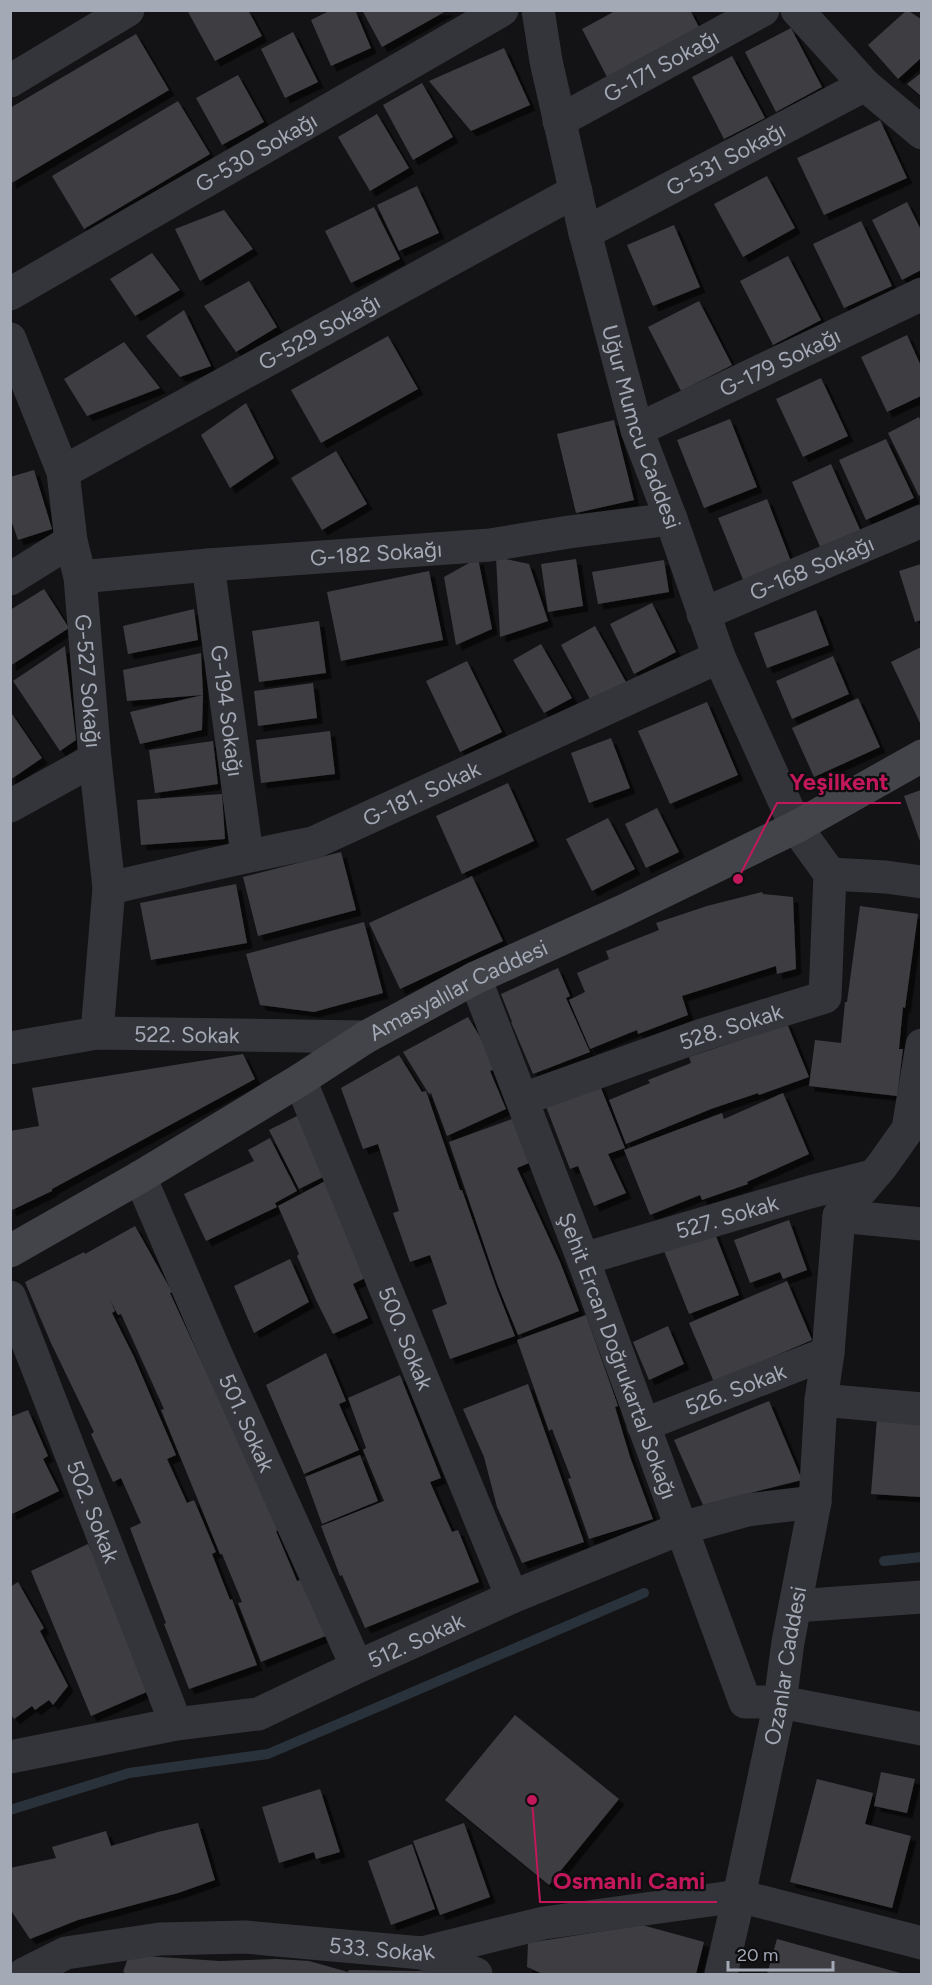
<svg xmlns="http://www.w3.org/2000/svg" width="932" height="1985" font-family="Figtree,sans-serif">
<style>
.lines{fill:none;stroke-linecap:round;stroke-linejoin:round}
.stream{stroke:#29323a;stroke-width:10}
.building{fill:#3d3e42;filter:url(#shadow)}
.minor{stroke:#34353a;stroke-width:33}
.tertiary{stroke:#34353a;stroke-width:33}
.secondary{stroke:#42444a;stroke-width:33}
.labels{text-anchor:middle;stroke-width:4.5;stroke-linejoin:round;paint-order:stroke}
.street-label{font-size:22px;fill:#a4a9b6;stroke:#0e0e10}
.leader{fill:none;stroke:#c2185b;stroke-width:2}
.callout-dot{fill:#c2185b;stroke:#0e0e10;stroke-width:2}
.callout-label{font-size:24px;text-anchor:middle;font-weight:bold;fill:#c2185b;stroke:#0e0e10;stroke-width:4.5;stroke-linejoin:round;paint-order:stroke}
</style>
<defs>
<filter id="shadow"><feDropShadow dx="5.5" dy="5.5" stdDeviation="0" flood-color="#0009"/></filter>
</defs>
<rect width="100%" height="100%" fill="#131315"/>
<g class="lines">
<path class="stream" d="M884,1561L922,1557
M10,1810L129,1773L268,1754L644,1593"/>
</g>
<path class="building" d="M187,10H248L262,36L215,61Z
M331,10H355L371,48L331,66L311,20Z
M362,10H448L382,47Z
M617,10H690L700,29L607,77L582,29Z
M907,10L921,19V58L898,79L868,45Z
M791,28L822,87L776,112L745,52Z
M293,32L318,82L285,98L261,49Z
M136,34L169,90L10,184V108Z
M504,48L530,105L471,131L429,81Z
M732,56L765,118L724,139L692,77Z
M921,73V96L907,84Z
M238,75L264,122L222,145L196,98Z
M422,83L453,137L413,160L383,105Z
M178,101L210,154L84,229L52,176Z
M377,114L409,168L370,191L338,137Z
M880,120L907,178L824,215L797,158Z
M767,176L795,228L743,257L714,204Z
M417,186L439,233L399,251L377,205Z
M907,202L921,230V270L902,280L872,220Z
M374,207L400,259L351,283L325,231Z
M224,210L253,249L200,281L175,229Z
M861,221L892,286L844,308L813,244Z
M674,225L700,287L653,306L627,245Z
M152,253L180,290L135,316L110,279Z
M788,256L821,320L773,345L740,281Z
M249,281L277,327L236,352L204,306Z
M699,301L732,365L681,391L648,327Z
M184,310L211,366L180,377L146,336Z
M907,335L921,366V396L887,412L861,357Z
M388,336L418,389L321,443L291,390Z
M124,342L160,388L87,416L64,379Z
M821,378L848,436L803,457L776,399Z
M246,403L274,458L230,488L201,435Z
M919,417L921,422V494L919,496L888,433Z
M730,419L757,487L704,508L677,440Z
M614,420L634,500L576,513L557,434Z
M886,439L914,498L866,520L839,460Z
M336,451L367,504L322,530L291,478Z
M831,464L861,532L821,549L792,482Z
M34,470L52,529L18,540L10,517V477Z
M767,499L792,564L744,582L718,518Z
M496,557L529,564L548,621L500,637Z
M478,558L492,629L456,645L444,577Z
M576,559L583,606L548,612L541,564Z
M664,560L669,592L598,604L592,572Z
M921,564V620L915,622L899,571Z
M429,571L443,640L341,661L327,592Z
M44,589L69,628L10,666V610Z
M652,603L676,652L634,674L610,624Z
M194,609L198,640L128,654L123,626Z
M816,610L829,645L767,668L754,633Z
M319,621L326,673L259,682L252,631Z
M595,626L626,682L591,701L561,645Z
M541,644L572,698L544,713L513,660Z
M65,646L76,740L60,751L13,681Z
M921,647V725L891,662Z
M201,653L203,695L202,730L140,744L130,712L203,695L127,701L123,670Z
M833,656L849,694L792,719L776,681Z
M467,661L502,732L460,752L426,681Z
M313,683L317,718L258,726L254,691Z
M858,698L880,747L814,777L792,728Z
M707,702L738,775L670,804L638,731Z
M10,711L42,758L10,780Z
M330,731L335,774L261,783L256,740Z
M611,738L630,788L589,803L571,753Z
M213,741L218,784L155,793L149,750Z
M508,783L534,841L462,874L436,816Z
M921,790V844L904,796Z
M222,794L225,839L141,845L137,800Z
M657,808L679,852L646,868L625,824Z
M608,818L635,869L592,891L566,839Z
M341,852L356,910L258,936L243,877Z
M472,876L503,941L400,989L369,923Z
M236,884L247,943L151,960L140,903Z
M762,892L763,894L793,897L796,969L777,974L776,966L682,996L688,1015L638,1034L637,1030L590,1049L569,1000L585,992L577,973L609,959L606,951L659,930L656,923L707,906Z
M860,906L918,914L905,1008L903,1007L899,1049H903L897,1096L809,1086L815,1040L841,1043L845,1002H847Z
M364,922L383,993L314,1012L260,1005L246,954Z
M558,968L570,996L566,998L590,1052L533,1074L511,1022H512L501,994Z
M468,1017L499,1068L490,1071L506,1109L447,1136L431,1093L429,1094L403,1052Z
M786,1021L809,1077L759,1095L758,1093L711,1109L626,1144L609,1100L650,1083L648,1080L691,1063L689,1057L737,1041Z
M243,1054L255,1079L52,1189V1191L10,1211V1131L39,1126L32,1088Z
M399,1055L422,1092L426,1091L460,1190H462L496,1287L515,1336L450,1359L432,1310L447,1304L430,1255L410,1262L393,1213L399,1211L378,1144L363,1149L341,1088Z
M599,1083L625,1148L608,1154L626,1193L594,1206L578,1166L570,1169L545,1104Z
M783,1093L809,1154L747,1182L748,1184L702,1200L700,1195L650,1215L624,1150L722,1113L724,1119Z
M297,1116L327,1175L299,1189L269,1130Z
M512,1119L529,1163L517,1168L560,1262L579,1311L518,1335L498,1286L449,1142Z
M270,1138L297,1191L275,1203L277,1207L206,1241L184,1194L254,1161L248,1150Z
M331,1178L371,1275L353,1284L368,1318L333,1334L316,1300L297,1256L299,1254L278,1206Z
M789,1220L807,1270L783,1279L780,1272L750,1283L734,1240Z
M135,1226L172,1292L170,1293L279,1530L276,1531L297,1581L301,1580L328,1635L261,1662L238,1603L242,1602L222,1554H220L161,1410L164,1409L121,1314L118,1315L110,1300L115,1311L112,1313L134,1357L176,1455L167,1459L187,1503L194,1500L216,1552L212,1554L230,1600L232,1599L257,1665L189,1689L164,1624L166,1623L130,1528L141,1523L121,1478L113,1482L91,1434L94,1432L51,1343L25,1282L84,1252L85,1254Z
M714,1231L739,1295L689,1314L664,1251Z
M290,1259L309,1302L254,1333L234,1286Z
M787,1281L812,1340L714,1382L689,1323Z
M586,1315L618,1406L615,1407L630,1457L653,1519L589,1539L568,1479L571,1478L552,1429L549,1431L517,1340Z
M668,1326L684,1364L649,1380L633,1342Z
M326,1353L346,1401L339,1404L359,1450L304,1474L266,1385Z
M400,1375L441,1478L430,1482L452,1532L458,1530L479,1582L365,1628L342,1575L340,1576L321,1526L384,1501L363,1450L366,1448L348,1398Z
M528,1384L584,1542L522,1563L497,1507L484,1457L463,1409Z
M769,1401L802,1480L703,1505L674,1440Z
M28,1410L48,1456L43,1459L59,1491L10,1515V1417Z
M877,1418L921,1421V1497L871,1494Z
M360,1455L378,1501L322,1524L305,1477Z
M88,1544L110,1591L149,1691L91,1716L31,1571Z
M18,1582L44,1628L40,1631L68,1686L53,1705L49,1700L35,1710L32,1706L14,1719L10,1713V1587Z
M515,1715L619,1799L549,1885L445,1800Z
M881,1772L915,1779L907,1813L874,1806Z
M817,1779L873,1793L865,1824L911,1836L892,1908L790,1882Z
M320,1789L340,1852L316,1859L314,1852L279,1863L262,1807Z
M198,1823L215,1880L178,1893L78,1920L30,1939L10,1909V1868L56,1858L52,1847L106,1831L111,1846L158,1832Z
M464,1823L490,1897L440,1915L413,1841Z
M412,1844L435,1909L391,1925L368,1861Z
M642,1925L704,1942L696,1974H543L527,1967L528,1943Z
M777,1939L904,1974H767Z
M129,1955L220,1961L277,1959L309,1961L348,1972L349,1970L421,1971L434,1973L128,1974L123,1972Z"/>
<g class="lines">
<g class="minor">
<path id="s1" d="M538,10L546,61L585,233L637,430L671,519L719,657L796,827L830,874L886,877L922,882"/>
<path d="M797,10L865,85L922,133"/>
<path d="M10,81L128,10"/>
<path id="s2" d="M559,121L763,10"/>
<path id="s3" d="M585,233L865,85"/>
<path id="s4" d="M10,294L502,10"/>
<path id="s5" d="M10,339L63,472L71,541L80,577L95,759L109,888L97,1033"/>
<path id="s6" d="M637,430L922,294"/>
<path id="s7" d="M63,472L576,191"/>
<path id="s8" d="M208,565L247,855"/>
<path id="s9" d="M80,577L208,565L490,545L569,532L671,519"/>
<path d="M10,579L71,541"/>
<path id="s10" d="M703,614L922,521"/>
<path d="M10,806L95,759"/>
<path id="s11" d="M109,888C177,873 244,856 313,843L719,657"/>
<path id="s12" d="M475,978L583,1259L745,1702H780L922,1729"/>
<path id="s13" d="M10,1048L97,1033L366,1037"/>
<path id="s14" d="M300,1080L512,1597"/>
<path id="s15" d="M523,1099L702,1035L825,997L830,874"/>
<path id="s16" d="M140,1177L216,1354L357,1667"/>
<path d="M839,1216L922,1224"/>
<path id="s17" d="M583,1259L810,1192L872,1176"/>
<path id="s18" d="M10,1297L176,1724"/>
<path d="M821,1400L922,1409"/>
<path id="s19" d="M643,1425L828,1353"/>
<path d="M795,1606L922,1597"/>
<path id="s20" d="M10,1757L176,1724L258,1714L357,1667L512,1597L682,1528L747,1510L815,1502"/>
<path d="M422,1953L476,1974"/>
<path id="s21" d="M24,1974L66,1953L160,1939L245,1937L422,1953L544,1923L739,1896L922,1943"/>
</g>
<path class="tertiary" id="s22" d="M721,1974L739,1896L780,1702L788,1642L815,1502L821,1400L828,1353L839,1216L881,1167L908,1129L922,1045"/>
<path class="secondary" id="s23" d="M10,1251L140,1177L300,1080L366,1037L475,978L623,911L796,827L922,756"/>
</g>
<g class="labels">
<g class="street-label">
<text dy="8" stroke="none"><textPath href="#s2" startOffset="116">G-171 Sokağı</textPath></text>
<text dy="8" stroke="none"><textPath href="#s4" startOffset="284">G-530 Sokağı</textPath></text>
<text dy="8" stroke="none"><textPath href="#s3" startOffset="159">G-531 Sokağı</textPath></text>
<text dy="8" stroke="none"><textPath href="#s7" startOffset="292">G-529 Sokağı</textPath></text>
<text dy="8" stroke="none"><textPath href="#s6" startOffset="158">G-179 Sokağı</textPath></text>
<text dy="8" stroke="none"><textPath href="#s1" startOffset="430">Uğur Mumcu Caddesi</textPath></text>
<text dy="8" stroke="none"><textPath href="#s9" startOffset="297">G-182 Sokağı</textPath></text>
<text dy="8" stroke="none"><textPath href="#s10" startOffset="118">G-168 Sokağı</textPath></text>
<text dy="8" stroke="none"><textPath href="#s5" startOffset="354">G-527 Sokağı</textPath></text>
<text dy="8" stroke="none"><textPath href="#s8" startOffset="147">G-194 Sokağı</textPath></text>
<text dy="8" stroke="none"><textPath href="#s11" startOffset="328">G-181. Sokak</textPath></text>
<text dy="8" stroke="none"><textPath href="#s23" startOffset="519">Amasyalılar Caddesi</textPath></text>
<text dy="8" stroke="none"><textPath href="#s15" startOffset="220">528. Sokak</textPath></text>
<text dy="8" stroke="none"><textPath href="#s13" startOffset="178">522. Sokak</textPath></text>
<text dy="8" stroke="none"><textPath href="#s17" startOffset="150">527. Sokak</textPath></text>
<text dy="8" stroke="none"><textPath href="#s14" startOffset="279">500. Sokak</textPath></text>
<text dy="8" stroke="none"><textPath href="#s12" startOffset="404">Şehit Ercan Doğrukartal Sokağı</textPath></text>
<text dy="8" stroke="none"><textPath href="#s19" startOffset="99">526. Sokak</textPath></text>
<text dy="8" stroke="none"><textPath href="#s16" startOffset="268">501. Sokak</textPath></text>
<text dy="8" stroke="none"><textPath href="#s18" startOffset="230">502. Sokak</textPath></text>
<text dy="8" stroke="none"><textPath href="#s20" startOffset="426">512. Sokak</textPath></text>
<text dy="8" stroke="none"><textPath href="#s22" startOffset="315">Ozanlar Caddesi</textPath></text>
<text dy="8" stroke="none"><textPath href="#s21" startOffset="364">533. Sokak</textPath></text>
</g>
</g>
<path class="leader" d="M738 879L777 803H901M532 1800L540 1902H717"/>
<g class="callout-dot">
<circle cx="738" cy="879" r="6"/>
<circle cx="532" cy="1800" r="6"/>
</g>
<g class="callout-label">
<text x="839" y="790">Yeşilkent</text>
<text x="629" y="1889">Osmanlı Cami</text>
</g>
<rect width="932" height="1985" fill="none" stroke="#a4a9b6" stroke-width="24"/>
<path d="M728 1961v9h105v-9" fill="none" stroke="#a4a9b6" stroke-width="3"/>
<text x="737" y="1961" font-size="18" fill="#a4a9b6" stroke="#0e0e10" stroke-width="4.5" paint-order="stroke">20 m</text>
</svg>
